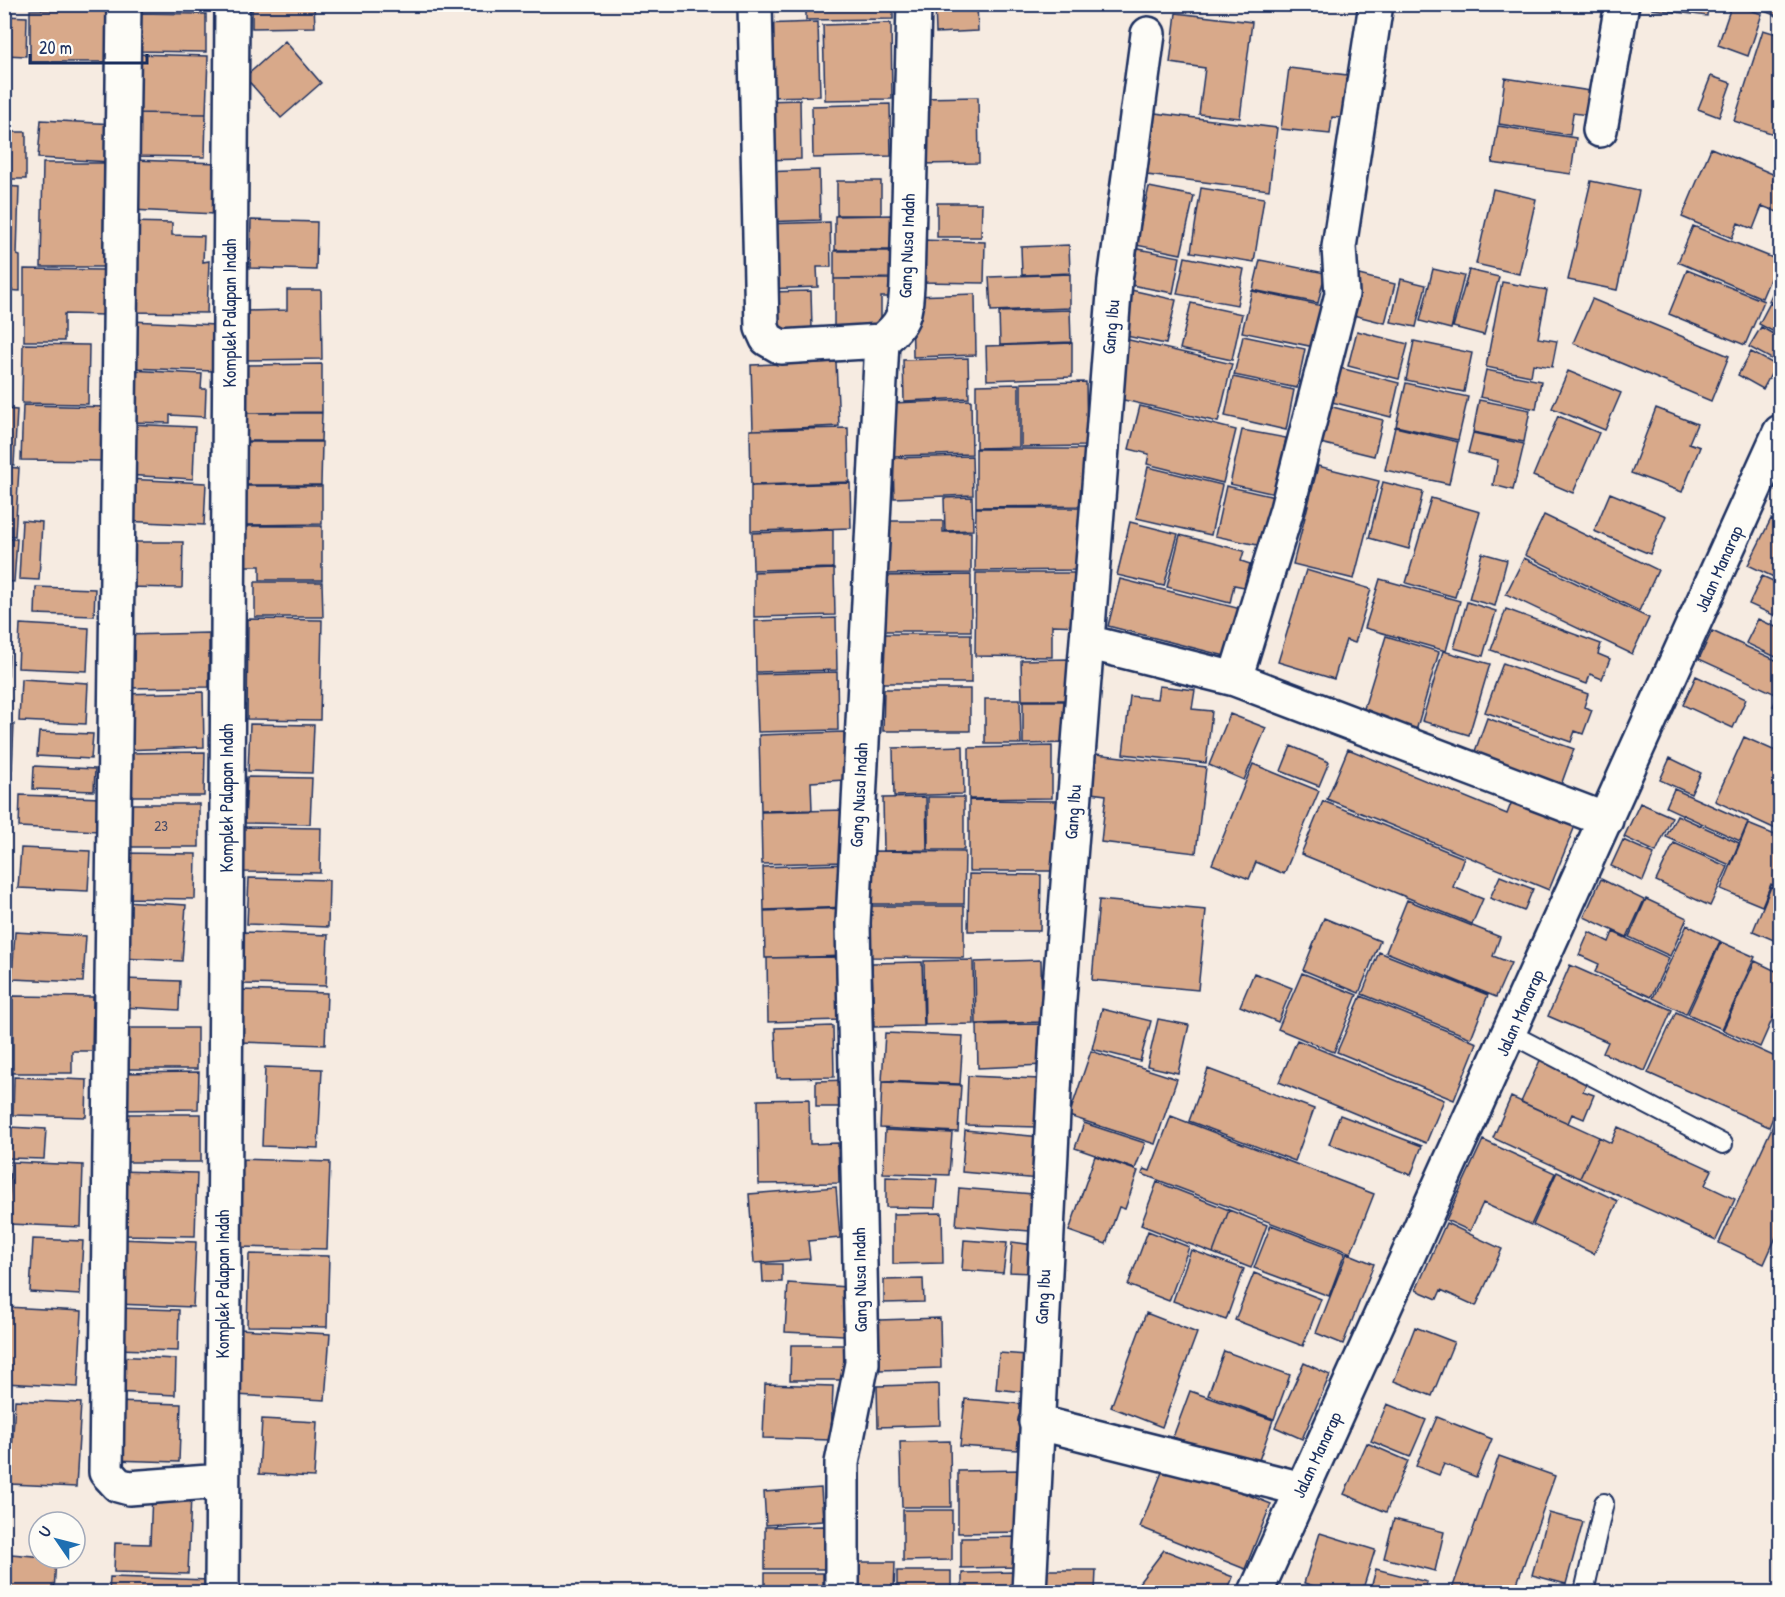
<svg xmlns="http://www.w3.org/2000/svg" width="1785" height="1597" font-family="'Patrick Hand',sans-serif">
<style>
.building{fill:#d8a98a;stroke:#1b2f5e;stroke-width:1.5}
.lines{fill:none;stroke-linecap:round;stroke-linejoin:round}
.service-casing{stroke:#1b2f5e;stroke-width:22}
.minor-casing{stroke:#1b2f5e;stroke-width:38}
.service{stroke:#fdfcf7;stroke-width:18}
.minor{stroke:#fdfcf7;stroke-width:33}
.labels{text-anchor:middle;stroke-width:6;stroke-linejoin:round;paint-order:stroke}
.number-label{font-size:15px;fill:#4a4e69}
.street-label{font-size:18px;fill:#1b2f5e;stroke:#fdfcf7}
</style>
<rect width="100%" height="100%" fill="#f6ebe1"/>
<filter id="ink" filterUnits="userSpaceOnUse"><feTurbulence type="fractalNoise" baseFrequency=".0167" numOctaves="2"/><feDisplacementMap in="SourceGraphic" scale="12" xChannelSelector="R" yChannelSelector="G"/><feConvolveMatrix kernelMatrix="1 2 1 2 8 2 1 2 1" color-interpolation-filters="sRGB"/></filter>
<g filter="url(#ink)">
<path class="building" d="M252,4H314L315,27L252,28Z
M806,4H893V19L806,20Z
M935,4H977L978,31L936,33Z
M1652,4H1708L1707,16L1652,9Z
M1732,4L1762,14L1748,56L1718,45Z
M1746,4H1780V7L1777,16Z
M109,9V62H30V10Z
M134,13L206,14V52L134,51Z
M1176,13L1252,22L1240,118L1199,114L1205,68L1170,63Z
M4,16L27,17L26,56L4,55Z
M818,22L820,96L762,97L760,24Z
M891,23L892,99L825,100L823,25Z
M1763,30L1780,35V136L1734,121Z
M285,41L321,83L281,118L245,77Z
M132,54L208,56L206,114L130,113Z
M1289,68L1347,75L1341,118L1332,117L1330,134L1281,129Z
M1711,76L1731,83L1719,117L1698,109Z
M1505,78L1590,91L1587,115L1573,113L1570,135L1499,124Z
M978,97L979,163L920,164L919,98Z
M800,100L801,159L764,160L763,101Z
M890,104L891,156L813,158L812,106Z
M130,113L206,114L205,157L130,156Z
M1155,113L1277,128L1269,190L1147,175Z
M41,120L115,124L112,162L38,158Z
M4,121H8L7,132H26V179H4Z
M1498,126L1576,138L1571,174L1492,163Z
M1711,148L1775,175L1773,181L1780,184V213L1762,206L1753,229L1738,223L1732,238L1682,217Z
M133,160L218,163L216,214L131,210Z
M43,163H104L103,267H41Z
M819,170L820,220L762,222L761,172Z
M837,181H881V215H837Z
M1591,181L1639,191L1617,290L1568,280Z
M4,186L19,187L17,255L20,256V291L4,290Z
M1149,187L1194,196L1181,254L1136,245Z
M1201,188L1264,198L1254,262L1191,252Z
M1493,189L1536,199L1519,274L1476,264Z
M937,203H982L981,237H937Z
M893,215V250H835V216Z
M251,220L317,222L316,270L250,268Z
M129,222L172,223V235L204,236L203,262L209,261L207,313L126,312Z
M830,222L831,267H817L818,287L764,289L762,224Z
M1693,226L1778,260L1762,298L1678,262Z
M921,240L985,242L984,283L919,282Z
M1069,245L1070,273L1022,275L1021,247Z
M1138,249L1180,257L1173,293L1131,285Z
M834,251H894V278L834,279Z
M1185,257L1244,269L1237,305L1177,294Z
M1260,260L1325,273L1318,303L1253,290Z
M24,269L105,270V315L64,314V341H24Z
M1433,269L1464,276L1451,329L1420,321Z
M1469,270L1499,277L1484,335L1453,327Z
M1687,270L1764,301L1745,345L1669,314Z
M1070,274V308L991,311L989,277Z
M1359,275L1395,284L1385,323L1349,314Z
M834,279H893V297H881V334H834Z
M1401,279L1426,285L1416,327L1391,322Z
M1502,282L1547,290L1538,338L1557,341L1552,367L1533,364L1531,376L1486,367Z
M1778,282L1780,283V307L1769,301Z
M287,290H321L322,359L246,360L245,311L287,310Z
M1131,290L1176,300L1166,344L1121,335Z
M811,291L812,329H801V338L770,339L769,292Z
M1252,291L1323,306L1314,347L1242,332Z
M975,294L976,355L913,357L912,296Z
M1592,299L1729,356L1711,401L1573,343Z
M1191,303L1242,314L1232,360L1180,349Z
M1770,303L1780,308V335L1759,324Z
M1070,310L1071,342L1000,345L999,312Z
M131,321L216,325L214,371L129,368Z
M1761,327L1780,338V355L1777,362L1749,347Z
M1357,331L1408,344L1399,379L1348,366Z
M1243,336L1305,349L1297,388L1234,375Z
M1125,339L1232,364L1218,422L1111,397Z
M1414,341L1472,353L1464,392L1406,380Z
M1072,343V377L987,380L986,346Z
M23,344L89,345L88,404L22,403Z
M4,348L11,349L9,386L4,385Z
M1751,352L1776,365L1763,389L1738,375Z
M968,358L969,398L904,401L903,360Z
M836,362L839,426L753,430L751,365Z
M322,364V412L246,413V365Z
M1336,367L1399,383L1391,417L1328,401Z
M130,370L202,374L201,389H206L205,417L170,415V423L127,422Z
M1486,370L1541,381L1536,409L1480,397Z
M1568,371L1621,393L1605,430L1552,408Z
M1233,377L1294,390L1286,430L1225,416Z
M1086,382L1087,446L1021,447V383Z
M1406,383L1468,397L1458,440L1396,426Z
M1019,384V447L976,448V385Z
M971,400L972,454L892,456L891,403Z
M1479,400L1530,410L1524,442L1473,432Z
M23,405L107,407L105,461L21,460Z
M1325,405L1383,420L1374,456L1316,442Z
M1140,406L1236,430L1223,483L1147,464L1149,454L1129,449Z
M1656,408L1697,424L1689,443L1700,447L1682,492L1631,473Z
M4,409L17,410L14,465L4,464Z
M246,413H322L321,441H245Z
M1558,416L1599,433L1573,493L1533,476Z
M128,424L195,427L193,479L125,475Z
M1395,427L1458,442L1449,484L1385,470Z
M848,428L849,482L751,485L750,430Z
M1242,430L1286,438L1275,494L1230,484Z
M1473,433L1524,444L1513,490L1493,485L1498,460L1468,453Z
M246,442H322L321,485H245Z
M976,449H1084V506L976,507Z
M972,456L973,495L894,498L893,458Z
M1318,466L1379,481L1354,579L1293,564Z
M4,467L19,468L15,536L4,535Z
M1148,467L1222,485L1211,535L1136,518Z
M126,479L206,483L204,525L124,521Z
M1383,482L1423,492L1409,549L1369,538Z
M850,483L851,528L751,531V486Z
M245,486H322V524L245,525Z
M1226,486L1279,498L1267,547L1215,536Z
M1610,493L1666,516L1650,554L1594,531Z
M972,497L973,530L945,531L944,498Z
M1431,498L1480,512L1455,597L1406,583Z
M976,508H1082V570L975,571Z
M1544,515L1658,570L1639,611L1525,555Z
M1771,519L1780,523V580L1748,565Z
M22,520L42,522L39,580L19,579Z
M881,521H943V532H971V573L881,574Z
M1130,522L1178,534L1164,586L1117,575Z
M244,526H322V580H260V566H244Z
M833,530V568L753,570L752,533Z
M1180,535L1244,551L1241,561L1250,564L1244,587L1234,585L1230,603L1167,587Z
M4,539H17L14,582L4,581Z
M124,542H183L182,588L124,587Z
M1482,553L1507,560L1495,606L1469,599Z
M1524,558L1649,618L1632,654L1506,594Z
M834,569L835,615L754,617V572Z
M1306,570L1371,589L1355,643L1346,640L1334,679L1278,662Z
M976,573H1082V626L1052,625V657L975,656Z
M971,575V631H878V576Z
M1762,576L1780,584V618L1749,604Z
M1120,579L1249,611L1237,659L1108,626Z
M1380,579L1460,601L1446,651L1365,628Z
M255,582H322L323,617H255Z
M36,587L95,589L94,616L35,614Z
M1467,602L1496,611L1483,656L1454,648Z
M1506,609L1601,644L1598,654L1610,659L1602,679L1590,674L1587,684L1491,650Z
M836,618L837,670L756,672L755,621Z
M248,619L322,620L320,720L247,719Z
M1758,619L1780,629V659L1746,643Z
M20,624L89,628L87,671L18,668Z
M1712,631L1780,662V709L1773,706L1778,695L1699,659Z
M209,633V687L124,688V635Z
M878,634H971V683H878Z
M1386,636L1439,652L1416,731L1362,715Z
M4,646H9L8,676H4Z
M1443,651L1490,664L1469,735L1422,721Z
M1070,659V700H1022L1021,660Z
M1503,663L1588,694L1584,707L1592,710L1583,734L1575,731L1571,742L1485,712Z
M837,672L838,730L758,732L756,674Z
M1696,676L1746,699L1733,728L1683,705Z
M21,679L88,683L86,724L19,721Z
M1159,686L1195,690L1192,709L1212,711L1206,763L1123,754L1130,696L1157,699Z
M884,689H970V731H883Z
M203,692L204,747L123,750L122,694Z
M985,699H1020L1021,744H985Z
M1023,701H1069V743L1023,744Z
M1230,714L1266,728L1244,780L1209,765Z
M1487,718L1574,749L1561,785L1474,754Z
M4,723L14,724L12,769H4Z
M250,724L314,725L312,773L248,771Z
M39,732L93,734L91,759L37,756Z
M844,732L845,780L811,782L812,810L761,811L759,735Z
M1744,737L1780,753V831L1715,801Z
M963,746L964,794L894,796L893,748Z
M1052,746V798L969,799V748Z
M1291,746L1329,762L1319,786L1281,771Z
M1348,749L1507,814L1512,801L1575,826L1549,890L1327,799Z
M205,752L204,796H122V753Z
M1096,754L1206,767L1196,853L1101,842L1106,795L1091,793Z
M1670,758L1701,773L1691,794L1660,780Z
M1253,764L1319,791L1284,874L1256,862L1249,879L1212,864Z
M34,766L95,769L94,791L33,789Z
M247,777L312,778L310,824L245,823Z
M1674,789L1748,822L1740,841L1666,807Z
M20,795L101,798L99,831L19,827Z
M926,797L927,850L884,851L883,798Z
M928,797H964V850H928Z
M969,800L1064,801L1063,871H969Z
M1323,801L1464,858L1453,887L1483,899L1472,924L1301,854Z
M1640,803L1672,817L1656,852L1624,837Z
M123,804H199V847H123Z
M844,810L845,862L762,864L761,812Z
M1677,815L1739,843L1730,865L1666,837Z
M1748,824L1780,837V888L1771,884L1762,906L1721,889Z
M243,827L321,828L320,873L242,872Z
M1623,840L1654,854L1643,881L1611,866Z
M1674,843L1728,867L1710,906L1656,881Z
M21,848L90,851L88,891L18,888Z
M870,851L965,852L964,904H870Z
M122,853L196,854L195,899L121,898Z
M848,864L849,907L764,910L763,867Z
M969,874L1041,875L1040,931H968Z
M1500,876L1533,889L1524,911L1490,898Z
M249,878L329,880L328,927L247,924Z
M1601,879L1644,900L1627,937L1584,917Z
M1771,887L1780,890V930L1776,941L1753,931Z
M1646,899L1687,918L1670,956L1629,937Z
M1099,900L1206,910L1198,990L1092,980Z
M1407,900L1500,937L1493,956L1511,963L1496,997L1386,952Z
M123,901L186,905L182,961L120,958Z
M871,906H964V958L871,957Z
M849,908L850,956L765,958L764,911Z
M1324,918L1380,941L1359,993L1303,970Z
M1687,925L1720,941L1686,1014L1653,998Z
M15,932L86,936L83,982L12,979Z
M244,932L328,935L326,986L242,984Z
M1589,932L1609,942L1613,932L1669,958L1651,997L1595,972L1599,964L1579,955Z
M1721,942L1755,957L1722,1029L1688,1014Z
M1379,952L1488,995L1471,1038L1362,994Z
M839,957L841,1020L768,1022L767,958Z
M973,960L974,1024L925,1025L924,961Z
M1041,960L1042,1022L976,1024L975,962Z
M1755,961L1780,973V1002L1760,1047L1723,1030Z
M922,962L924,1026L874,1027L872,963Z
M1570,965L1672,1010L1645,1071L1603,1053L1608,1042L1548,1016Z
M1254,973L1292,988L1278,1022L1240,1006Z
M1302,973L1357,995L1334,1052L1278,1029Z
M124,979L180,981L179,1010L122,1007Z
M242,990L327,993L325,1045L239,1042Z
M13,996L93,997L92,1051H72V1073H13Z
M1361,996L1477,1043L1454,1100L1337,1052Z
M1102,1009L1151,1021L1140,1061L1092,1049Z
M1676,1012L1780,1059V1101L1769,1127L1648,1073Z
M1158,1019L1189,1025L1178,1073L1147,1066Z
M1044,1024L1045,1065L978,1068L977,1025Z
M833,1026L834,1077L777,1078L775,1028Z
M118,1028H197V1069H118Z
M885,1033L963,1036L960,1084L882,1081Z
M1297,1040L1444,1100L1426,1143L1279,1082Z
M1091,1051L1177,1079L1155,1144L1069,1116Z
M1542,1056L1589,1077L1583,1091L1594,1095L1584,1119L1572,1114L1568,1123L1521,1102Z
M265,1067L322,1069L318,1148L262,1146Z
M1208,1069L1314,1109L1295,1161L1189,1121Z
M199,1072L198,1109L119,1110V1073Z
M968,1076L1040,1079L1038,1127L966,1125Z
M14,1077L87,1080L86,1117L13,1115Z
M848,1080V1107H816V1081Z
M882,1082L961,1085L958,1132L880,1128Z
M1511,1097L1599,1137L1580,1178L1493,1138Z
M809,1099L810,1144L838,1143L839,1183L759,1184L758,1100Z
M1780,1110V1228L1764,1264L1719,1243Z
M120,1114H201V1162H120Z
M1340,1115L1422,1146L1411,1175L1329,1144Z
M1171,1116L1374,1194L1351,1253L1142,1174L1144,1169L1150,1171Z
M1084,1123L1145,1143L1135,1169L1075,1148Z
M9,1127L46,1129L44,1159L8,1158Z
M1618,1127L1712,1170L1705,1185L1735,1199L1716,1240L1580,1178L1599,1137L1611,1143Z
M885,1130L952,1133L949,1175L883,1173Z
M965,1130L1042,1137L1039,1179L962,1172Z
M1483,1140L1555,1173L1531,1225L1483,1203L1470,1231L1446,1220Z
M1095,1156L1138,1171L1125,1209L1119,1207L1106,1244L1069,1231Z
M236,1159L330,1162L327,1249L234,1247Z
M11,1162L83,1165L81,1227L8,1224Z
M116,1171L197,1173L195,1236L115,1235Z
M1557,1172L1618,1201L1594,1254L1533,1225Z
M886,1177L937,1179L935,1208L886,1207Z
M1157,1182L1229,1210L1213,1253L1141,1225Z
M836,1187L840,1238L808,1241L810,1259L754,1263L749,1194Z
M959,1188L1033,1194L1029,1231L956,1225Z
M1229,1210L1267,1225L1251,1268L1213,1253Z
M942,1213L943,1263L893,1264V1214Z
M1446,1223L1502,1249L1476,1306L1441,1290L1437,1299L1416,1290Z
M1271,1225L1345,1253L1329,1296L1254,1268Z
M1148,1231L1189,1247L1169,1301L1128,1285Z
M33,1239L83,1241L80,1295L30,1292Z
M118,1239L196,1242L193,1307L116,1304Z
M964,1240L1007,1243L1003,1273L962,1270Z
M1012,1242L1034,1245L1031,1273L1010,1272Z
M1191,1250L1244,1269L1226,1320L1173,1301Z
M1347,1253L1374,1264L1343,1344L1316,1333Z
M249,1254L329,1256L327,1327L247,1326Z
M762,1264H782V1282H763Z
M1254,1273L1321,1299L1303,1346L1235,1320Z
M923,1279L924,1302L884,1303V1280Z
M788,1283L847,1287L844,1335L785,1332Z
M6,1307L82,1311L78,1387L4,1383Z
M117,1308L179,1310L178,1351L116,1349Z
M1146,1313L1197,1333L1162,1427L1111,1407Z
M940,1318L941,1368L880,1370L879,1320Z
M1415,1327L1454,1342L1432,1396L1394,1381Z
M239,1329L330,1334L325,1400L235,1395Z
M791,1345H846V1380H790Z
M1224,1351L1290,1375L1274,1419L1208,1395Z
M999,1353L1028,1355L1024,1392L996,1389Z
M115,1356L176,1359L175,1395L113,1392Z
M1304,1363L1330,1375L1302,1439L1275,1427Z
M765,1384L833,1386L831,1440L763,1438Z
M939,1384L940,1425L878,1427L877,1386Z
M1190,1391L1273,1420L1257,1466L1173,1437Z
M965,1399L1022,1404L1017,1450L960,1446Z
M15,1400L81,1403L76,1487L10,1484Z
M114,1402L181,1404L179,1462L112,1460Z
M1387,1404L1426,1420L1410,1457L1371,1441Z
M1437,1417L1492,1439L1476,1477L1444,1464L1439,1475L1416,1466Z
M262,1419L317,1422L314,1477L259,1474Z
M950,1441L951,1507H902L900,1442Z
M1367,1443L1408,1461L1386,1512L1344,1494Z
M1499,1456L1555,1476L1514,1592H1451Z
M1166,1462L1271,1504L1245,1569L1140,1527Z
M1022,1470V1532L958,1533V1471Z
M821,1488L823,1521L766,1525L764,1492Z
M152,1493L191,1494L188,1574L114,1572L115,1543L150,1544Z
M903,1510H952V1560L903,1561Z
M1549,1513L1583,1522L1566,1584L1532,1575Z
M1394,1519L1444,1532L1435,1571L1384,1558Z
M824,1526V1569H765V1527Z
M1320,1533L1375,1550L1362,1592H1334L1304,1583Z
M1021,1537V1567L961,1568V1538Z
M1164,1550L1233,1577L1227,1592H1132Z
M11,1554L56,1558L54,1592H9Z
M845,1562H895L894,1592H845Z
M1376,1569L1427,1582L1424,1592H1370Z
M1037,1570H1096L1095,1592H1036Z
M897,1571H951V1592H897Z
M1016,1572V1592H962V1573Z
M765,1573H823V1592H765Z
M110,1577L210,1580L209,1592H109Z"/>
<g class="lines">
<g class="service-casing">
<path id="service" d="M1511,1034L1723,1144
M1584,1592L1604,1503"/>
</g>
<g class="minor-casing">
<path id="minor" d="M124,4L106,1472L118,1485L129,1488L222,1481
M755,4L762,328L767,339L781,347L882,341
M1600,130L1622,4
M1087,642L1235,679L1606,820
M1235,679L1287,509L1342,294L1339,247L1376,4
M1036,1422L1302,1489
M222,1592L232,4
M842,1592V1463L862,1363L853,923L882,341C905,322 905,315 907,286L914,4
M1029,1592L1058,1012L1115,281L1148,34
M1256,1592L1780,432"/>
</g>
<use href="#service" class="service"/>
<use href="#minor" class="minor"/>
</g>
</g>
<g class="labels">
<g class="number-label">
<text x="161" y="831">23</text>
</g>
<g class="street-label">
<text transform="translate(907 246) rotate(-88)" y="6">Gang Nusa Indah</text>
<text transform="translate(230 313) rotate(-90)" y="6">Komplek Palapan Indah</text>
<text transform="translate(1111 327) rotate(-85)" y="6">Gang Ibu</text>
<text transform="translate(1719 569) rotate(-66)" y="6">Jalan Manarap</text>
<text transform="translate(859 795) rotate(-87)" y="6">Gang Nusa Indah</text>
<text transform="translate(227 798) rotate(-90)" y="6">Komplek Palapan Indah</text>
<text transform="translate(1073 812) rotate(-86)" y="6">Gang Ibu</text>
<text transform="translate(1520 1013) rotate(-66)" y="6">Jalan Manarap</text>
<text transform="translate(860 1280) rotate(-91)" y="6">Gang Nusa Indah</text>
<text transform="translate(223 1284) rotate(-90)" y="6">Komplek Palapan Indah</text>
<text transform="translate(1043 1297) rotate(-87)" y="6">Gang Ibu</text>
<text transform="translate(1317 1455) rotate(-65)" y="6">Jalan Manarap</text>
</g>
</g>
<rect width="1785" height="1597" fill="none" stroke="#fdfcf7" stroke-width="24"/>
<rect x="12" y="12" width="1761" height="1573" fill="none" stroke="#1b2f5e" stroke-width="2" filter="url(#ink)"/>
<g transform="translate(57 1540) rotate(305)"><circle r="28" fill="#fdfcf7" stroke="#a3aaba" stroke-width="1.5"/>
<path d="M0-4.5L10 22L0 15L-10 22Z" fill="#1f6fb2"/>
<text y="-9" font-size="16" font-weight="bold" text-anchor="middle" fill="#1b2f5e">U</text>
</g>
<path d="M30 54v9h117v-9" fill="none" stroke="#1b2f5e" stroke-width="3"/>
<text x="39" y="54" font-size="18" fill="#1b2f5e" stroke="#fdfcf7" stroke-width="4.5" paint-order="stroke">20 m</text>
</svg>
